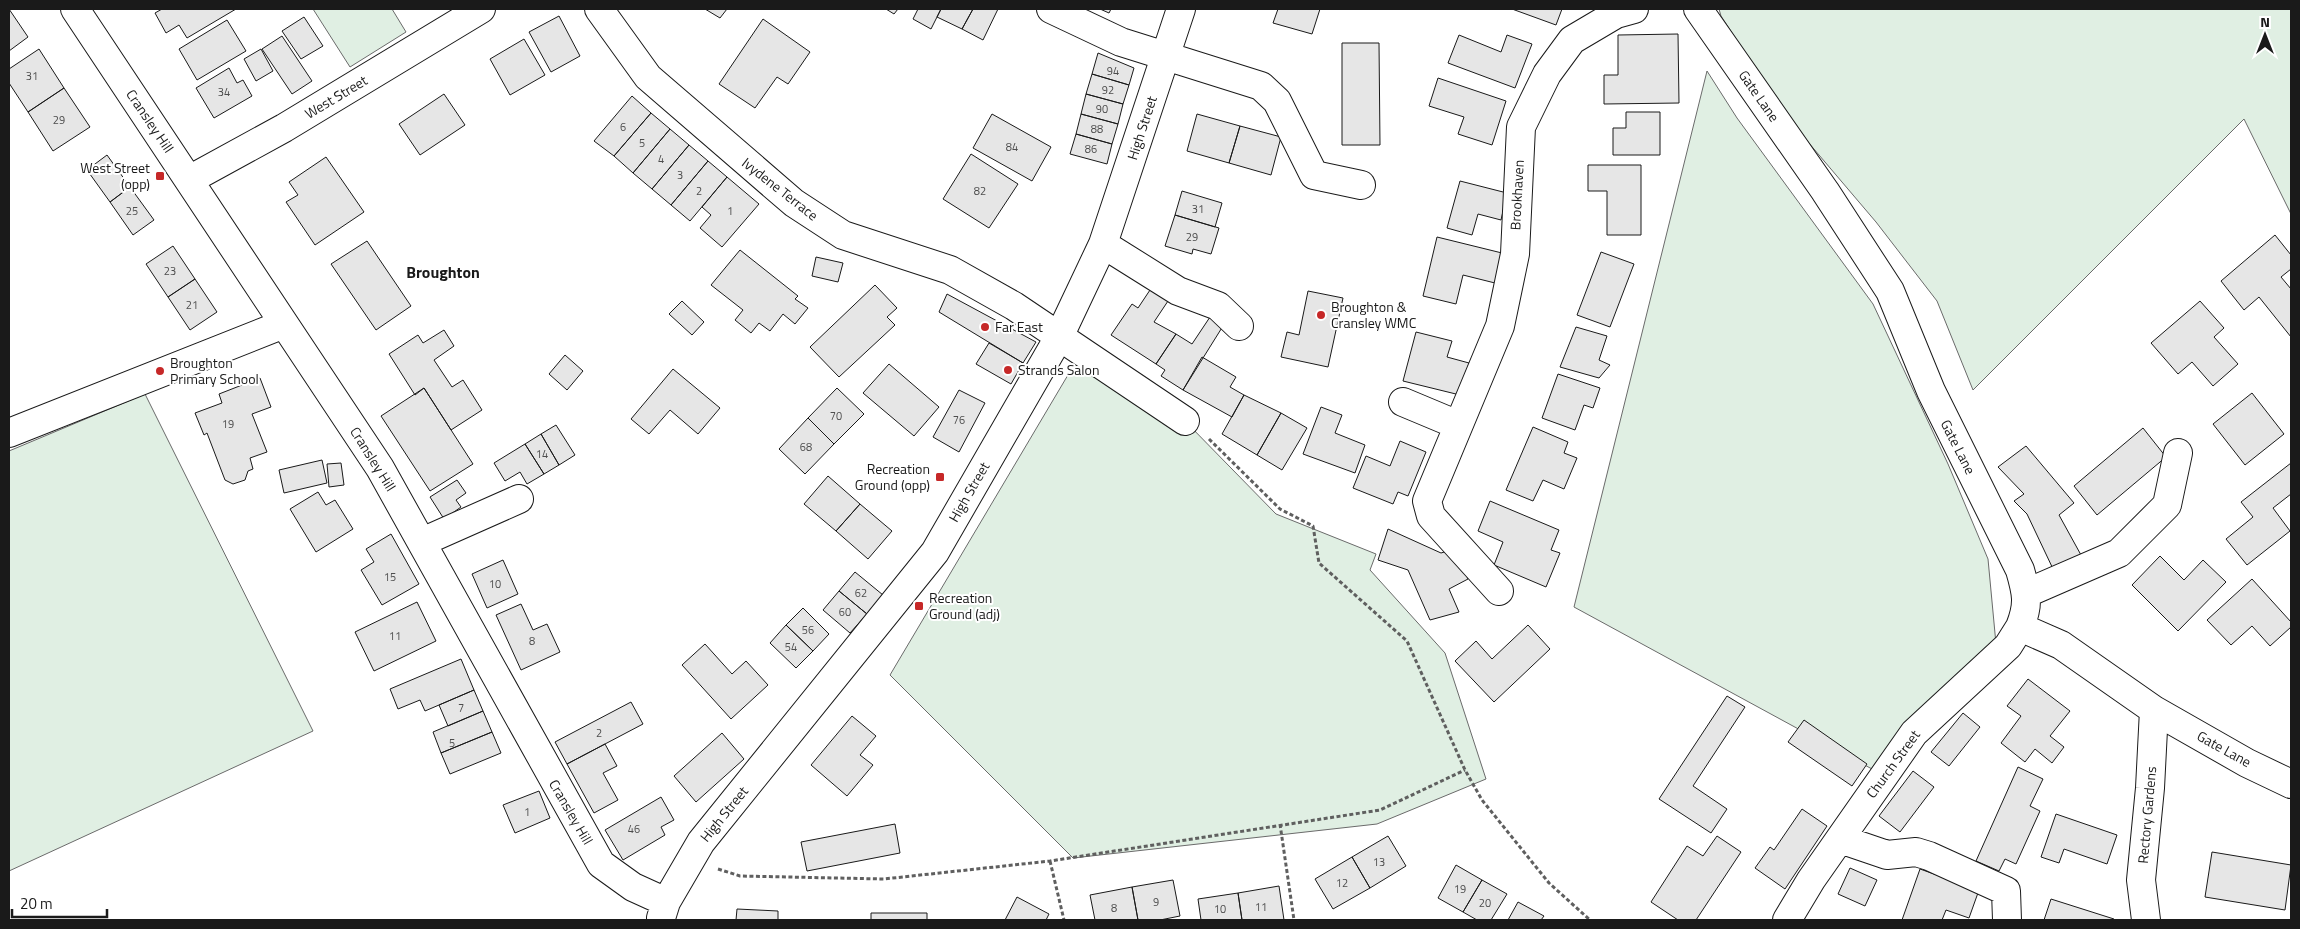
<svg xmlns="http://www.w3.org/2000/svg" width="2300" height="929" font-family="'Titillium Web',sans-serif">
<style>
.green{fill:#e0efe3;stroke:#6a6a6a}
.building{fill:#e6e6e6;stroke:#1a1a1a}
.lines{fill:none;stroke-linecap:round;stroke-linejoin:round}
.minor-casing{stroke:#1a1a1a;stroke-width:30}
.path{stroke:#5f5f5f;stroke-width:3;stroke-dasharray:4 2.5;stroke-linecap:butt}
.minor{stroke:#fff;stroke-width:28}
.poi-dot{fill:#c62828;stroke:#fff;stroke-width:2}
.labels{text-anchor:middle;stroke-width:4;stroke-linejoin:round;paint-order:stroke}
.number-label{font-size:11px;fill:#4d4d4d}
.street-label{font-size:14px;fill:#1a1a1a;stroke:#fff}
.poi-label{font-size:14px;fill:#1a1a1a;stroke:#fff;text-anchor:start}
.quarter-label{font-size:16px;font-weight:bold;fill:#1a1a1a;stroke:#fff}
</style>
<rect width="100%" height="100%" fill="#fff"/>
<path class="green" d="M313,9H392L406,32L350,67Z
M1719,9H2291V214L2244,119L1973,390L1937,301L1876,222L1785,115L1721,16Z
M1707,71L1737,118L1873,304L1948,464L1988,559L1996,644L1872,769L1574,607Z
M1081,353L1185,421L1276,514L1376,554L1370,570L1445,653L1486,779L1377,824L1073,858L890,675Z
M145,394L313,731L9,871V451Z"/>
<path class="building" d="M9,9L28,37L9,51Z
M162,9H236L187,38L179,25L166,33L155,13Z
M705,9H727L720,18Z
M886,9H898L894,14Z
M918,9H941L931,29L913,19Z
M941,9H973L962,29L937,17Z
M973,9H998L983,40L962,29Z
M1100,9H1111L1109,13Z
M1278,9H1320L1312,34L1273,23Z
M1512,9H1562L1556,25Z
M559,16L580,56L551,72L529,32Z
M304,17L323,46L301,59L282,31Z
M763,19L810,52L788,84L777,77L755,108L719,84Z
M227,20L246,51L197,80L179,49Z
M1678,34L1679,103L1604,104V75H1618V35Z
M1459,35L1501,52L1507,35L1532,44L1515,88L1448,63Z
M282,36L312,81L292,94L262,49Z
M524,39L545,75L510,95L490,59Z
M1342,43H1379L1380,145H1342Z
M39,49L64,88L28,112L9,83V69Z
M261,49L273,71L256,81L244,59Z
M1098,53L1134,68L1129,85L1092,74Z
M229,68L237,83L243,80L252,96L214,118L196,88Z
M1092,74L1129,85L1123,104L1086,94Z
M1438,78L1506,101L1492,145L1458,134L1464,117L1429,106Z
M64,88L90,127L53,151L28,112Z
M444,94L465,125L420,155L399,124Z
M1086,94L1123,104L1118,124L1081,114Z
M632,96L651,113L614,156L594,141Z
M1626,112H1660V155H1613V128H1626Z
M651,113L670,129L633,173L614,156Z
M992,114L1051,147L1032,181L973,148Z
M1081,114L1118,124L1112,144L1076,134Z
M1197,114L1240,126L1229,163L1187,151Z
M1240,126L1281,137L1271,175L1229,163Z
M670,129L689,145L652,189L633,173Z
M1076,134L1112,144L1107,164L1070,154Z
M689,145L708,161L671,205L652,189Z
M971,154L1018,184L989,228L943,199Z
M107,155L130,187L110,202L87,170Z
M326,157L364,212L315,245L286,202L298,195L289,182Z
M708,161L727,177L690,221L671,205Z
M1588,165H1641V235H1607V191H1588Z
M727,177L759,204L722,247L700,228L711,215L702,207Z
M1460,181L1507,193L1501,220L1478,214L1472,235L1447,228Z
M130,187L154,220L133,235L110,202Z
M1182,191L1222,203L1215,227L1175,215Z
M1175,215L1219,228L1211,254L1193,249L1192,254L1165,246Z
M2275,235L2291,255V269L2281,277L2291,289V337L2259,297L2244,310L2221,281Z
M1437,237L1502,253L1495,283L1463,275L1456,304L1423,296Z
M367,241L411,306L376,330L331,264Z
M173,246L195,279L168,297L146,264Z
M740,250L798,296L795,299L808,308L795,324L783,314L770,331L759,323L751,333L735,320L743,310L711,285Z
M1601,252L1634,264L1610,327L1577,315Z
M816,257L843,263L838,282L812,276Z
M195,279L217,312L190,330L168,297Z
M875,285L897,308L887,317L895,325L839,377L810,347Z
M1150,290L1168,301L1154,322L1176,334L1156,364L1111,335L1132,304L1138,308Z
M1308,291L1343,298L1328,367L1281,357L1287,332L1299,335Z
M947,294L1036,342L1023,363L939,312Z
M682,301L704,322L692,335L669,314Z
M2200,301L2224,328L2214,337L2238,364L2213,386L2192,362L2178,374L2151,343Z
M1210,317L1223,326L1183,390L1161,376L1165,370L1156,364L1176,334L1192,344Z
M1576,327L1607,336L1599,360L1610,365L1599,378L1560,367Z
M444,330L454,346L434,360L452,387L463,380L482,410L451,430L424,388L415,395L389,354L418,335L423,343Z
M1416,332L1452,341L1447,357L1469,363L1460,395L1403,381Z
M989,343L1023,363L1011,384L976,364Z
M565,355L583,371L567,390L549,374Z
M1202,357L1236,377L1230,387L1244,395L1232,417L1183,390Z
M889,364L939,407L914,436L863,393Z
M673,369L720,408L698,434L670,410L649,434L631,419Z
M1558,374L1600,388L1593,408L1584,405L1575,430L1542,418Z
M260,378L271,407L252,414L267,452L250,458L253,469L248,471L245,480L233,484L225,480L207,433L204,435L195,413L222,403L219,394Z
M424,388L473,464L430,491L381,416Z
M837,388L864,414L834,444L808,418Z
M959,390L985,403L959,452L933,437Z
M2252,393L2284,434L2245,465L2213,424Z
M1244,395L1281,413L1257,455L1222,434Z
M1321,407L1342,415L1335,433L1365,445L1355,473L1303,454Z
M1281,413L1307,428L1282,470L1257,455Z
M808,418L834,444L805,474L779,449Z
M556,425L575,455L559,465L541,434Z
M1533,427L1568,442L1564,453L1577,458L1564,489L1543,480L1533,501L1506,490Z
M2143,428L2166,457L2097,515L2074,486Z
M541,434L559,465L544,474L525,444Z
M1400,441L1426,452L1408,496L1398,492L1393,504L1353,488L1366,456L1390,466Z
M525,444L544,474L527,484L520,472L505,481L494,463Z
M2026,446L2074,503L2059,515L2081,555L2054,571L2027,514L2014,501L2024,494L1998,467Z
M322,460L327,483L284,493L279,470Z
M341,463L344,485L329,487L327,464Z
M2291,463V494L2273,508L2290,531L2247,565L2226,539L2253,517L2241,502Z
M828,476L860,504L836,531L804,504Z
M457,480L466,493L456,500L461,507L444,519L430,497Z
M318,492L326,505L335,500L353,529L316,552L290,509Z
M1490,501L1559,530L1551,550L1560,553L1546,587L1494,565L1503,542L1478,531Z
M860,504L892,531L868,559L836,531Z
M1388,529L1441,553L1454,549L1468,579L1449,589L1459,612L1430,620L1408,570L1378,560Z
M391,534L419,584L382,605L361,570L374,562L366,549Z
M2160,556L2184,580L2203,560L2226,582L2178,631L2132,585Z
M503,560L518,594L487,608L472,574Z
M855,572L883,595L867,614L839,591Z
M2252,579L2291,622V627L2270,646L2252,626L2231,645L2207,620Z
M839,591L867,614L850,633L823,610Z
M417,602L436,641L374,671L355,632Z
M521,604L533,630L547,624L560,652L521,670L496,615Z
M803,608L829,634L813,651L786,625Z
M786,625L813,651L796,668L770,643Z
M1528,625L1550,649L1494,702L1455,661L1476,641L1492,659Z
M705,644L732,674L746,661L768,685L731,719L682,665Z
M461,659L474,690L425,711L420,700L398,709L390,689Z
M2028,679L2070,711L2050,736L2064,747L2052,763L2035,749L2025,762L2001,743L2021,716L2007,706Z
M474,690L483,711L448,726L439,705Z
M1727,696L1745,707L1693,786L1727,809L1711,833L1659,799Z
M631,702L643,724L567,764L555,742Z
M483,711L492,732L441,753L433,732Z
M1963,713L1980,727L1949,766L1931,752Z
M852,716L876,736L860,755L873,765L847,796L811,765Z
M1804,720L1867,764L1852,786L1788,742Z
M492,732L501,753L450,774L441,753Z
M722,733L744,759L696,802L674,776Z
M605,744L617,766L603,773L618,800L594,813L567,764Z
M2018,767L2043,779L2030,806L2040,811L2016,864L2005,859L1999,871L1976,861Z
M1913,771L1934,787L1900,832L1879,816Z
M539,791L550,818L515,833L503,805Z
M661,797L674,820L661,827L665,835L623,860L605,830Z
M1802,809L1827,826L1785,889L1755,868L1770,847L1774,850Z
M2056,814L2117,835L2107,864L2064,849L2059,863L2041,857Z
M895,824L900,853L807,871L801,842Z
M1388,836L1406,866L1370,888L1352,857Z
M1717,836L1741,852L1696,920H1678L1651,902L1687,846L1703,856Z
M2212,852L2291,865L2285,910L2205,897Z
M1352,857L1370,888L1333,909L1315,879Z
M1456,865L1482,880L1463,912L1438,898Z
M1850,868L1877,880L1865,906L1838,894Z
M1920,869L1979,890L1969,918L1946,910L1942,920H1902Z
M1173,880L1180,916L1160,920H1138L1132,887Z
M1482,880L1507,894L1491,920H1477L1463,912Z
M1279,886L1284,920H1242L1238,893Z
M1132,887L1138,920H1095L1090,895Z
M1238,893L1242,920H1201L1198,899Z
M1017,897L1049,914L1046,920H1005Z
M2051,899L2114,919V920H2044Z
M1518,902L1544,916L1541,920H1508Z
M737,909L778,911V920H736Z
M871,913H927V920H871Z"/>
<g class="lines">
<g class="minor-casing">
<path id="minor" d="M75,9L380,468L601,864L633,887L666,902
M599,9L648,77L794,203L843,235L950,270L1014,306L1185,421
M1051,9L1121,42L1261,86L1277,101L1314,175L1361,185
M1698,9L1825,191L1890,291L1931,391L2020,570C2027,594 2029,604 2020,627L2061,645L2154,710L2247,763L2291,784
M189,180L284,128L481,9
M1103,244L1178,291L1218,306L1239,326
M1403,402L1458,425
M9,433L284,324
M422,542L519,499
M1499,591L1431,516L1427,501L1500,326L1515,254L1521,127L1547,74L1572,40L1616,14L1634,9
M2027,593L2119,553L2167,505L2178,453
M1840,839L1887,855L1916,852L1929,856L2006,891L2007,920
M661,918L666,902L701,842L935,552L1059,337L1103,244L1181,9
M1787,920L1811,880L1914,733L2008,646L2020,627
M2146,920L2141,880L2150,788L2154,710"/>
</g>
<path class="path" d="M1209,439L1280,509L1313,526L1319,563L1407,641L1465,770L1482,800L1549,883L1590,920
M1280,824L1294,920
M1050,861L1064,920
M718,869L740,876L884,879L1050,861L1380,810L1465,770"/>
<use href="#minor" class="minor"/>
</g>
<g class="poi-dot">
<rect x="155" y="171" width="10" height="10" rx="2.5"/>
<circle cx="1321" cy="315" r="5"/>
<circle cx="985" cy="327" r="5"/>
<circle cx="1008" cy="370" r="5"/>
<circle cx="160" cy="371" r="5"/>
<rect x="935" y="472" width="10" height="10" rx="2.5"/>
<rect x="914" y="601" width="10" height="10" rx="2.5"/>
</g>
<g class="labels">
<g class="number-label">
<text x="1113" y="75">94</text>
<text x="32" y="80">31</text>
<text x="1108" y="94">92</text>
<text x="224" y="96">34</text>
<text x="1102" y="113">90</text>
<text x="59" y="124">29</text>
<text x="623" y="131">6</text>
<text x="1097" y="133">88</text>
<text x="642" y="147">5</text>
<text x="1012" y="151">84</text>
<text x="1091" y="153">86</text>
<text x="661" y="163">4</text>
<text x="680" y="179">3</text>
<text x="699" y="195">2</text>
<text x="980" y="195">82</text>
<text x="1198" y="213">31</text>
<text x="132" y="215">25</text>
<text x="730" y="215">1</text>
<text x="1192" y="241">29</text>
<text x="170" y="275">23</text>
<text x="192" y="309">21</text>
<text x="836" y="420">70</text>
<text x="959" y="424">76</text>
<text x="228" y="428">19</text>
<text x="806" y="451">68</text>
<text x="542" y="458">14</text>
<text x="390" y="581">15</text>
<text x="495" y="588">10</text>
<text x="861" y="597">62</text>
<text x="845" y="616">60</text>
<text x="808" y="634">56</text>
<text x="395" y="640">11</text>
<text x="532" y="645">8</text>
<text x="791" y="651">54</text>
<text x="461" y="712">7</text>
<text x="599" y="737">2</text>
<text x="452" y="747">5</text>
<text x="527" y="816">1</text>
<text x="634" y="833">46</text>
<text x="1379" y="866">13</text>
<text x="1342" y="887">12</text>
<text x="1460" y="893">19</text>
<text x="1156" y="906">9</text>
<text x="1485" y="907">20</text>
<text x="1261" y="911">11</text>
<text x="1114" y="912">8</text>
<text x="1220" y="913">10</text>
</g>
<g class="street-label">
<text transform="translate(1759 96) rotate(55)" y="5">Gate Lane</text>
<text transform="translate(336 97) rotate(-31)" y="5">West Street</text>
<text transform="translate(150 121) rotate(56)" y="5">Cransley Hill</text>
<text transform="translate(1142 128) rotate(-72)" y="5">High Street</text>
<text transform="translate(780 189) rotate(38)" y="5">Ivydene Terrace</text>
<text transform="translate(1517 195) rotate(-87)" y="5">Brookhaven</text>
<text transform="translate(1958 447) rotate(63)" y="5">Gate Lane</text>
<text transform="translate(373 459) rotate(58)" y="5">Cransley Hill</text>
<text transform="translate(969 492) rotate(-60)" y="5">High Street</text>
<text transform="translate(2224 749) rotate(29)" y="5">Gate Lane</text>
<text transform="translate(1893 764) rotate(-54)" y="5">Church Street</text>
<text transform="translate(571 812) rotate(60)" y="5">Cransley Hill</text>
<text transform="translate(724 814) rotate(-51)" y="5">High Street</text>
<text transform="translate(2147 815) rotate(-85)" y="5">Rectory Gardens</text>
</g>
<g class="poi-label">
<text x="150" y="173" text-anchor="end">West Street<tspan x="150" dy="16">(opp)</tspan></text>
<text x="1331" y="312">Broughton &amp;<tspan x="1331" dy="16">Cransley WMC</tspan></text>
<text x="995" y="332">Far East</text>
<text x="170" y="368">Broughton<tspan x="170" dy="16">Primary School</tspan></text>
<text x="1018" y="375">Strands Salon</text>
<text x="930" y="474" text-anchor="end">Recreation<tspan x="930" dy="16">Ground (opp)</tspan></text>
<text x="929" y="603">Recreation<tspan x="929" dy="16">Ground (adj)</tspan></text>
</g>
<g class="quarter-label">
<text x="443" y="278">Broughton</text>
</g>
</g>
<rect width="2300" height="929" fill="none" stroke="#1a1a1a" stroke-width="20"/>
<g transform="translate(2265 35)" stroke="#ffffff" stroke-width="4" paint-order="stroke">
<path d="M0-4L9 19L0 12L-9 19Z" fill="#1a1a1a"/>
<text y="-8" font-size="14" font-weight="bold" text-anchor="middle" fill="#1a1a1a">N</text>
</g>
<path d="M12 909v8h95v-8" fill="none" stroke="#1a1a1a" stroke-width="2.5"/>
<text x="20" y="909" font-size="15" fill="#1a1a1a" stroke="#ffffff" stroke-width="4" paint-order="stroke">20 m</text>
</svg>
